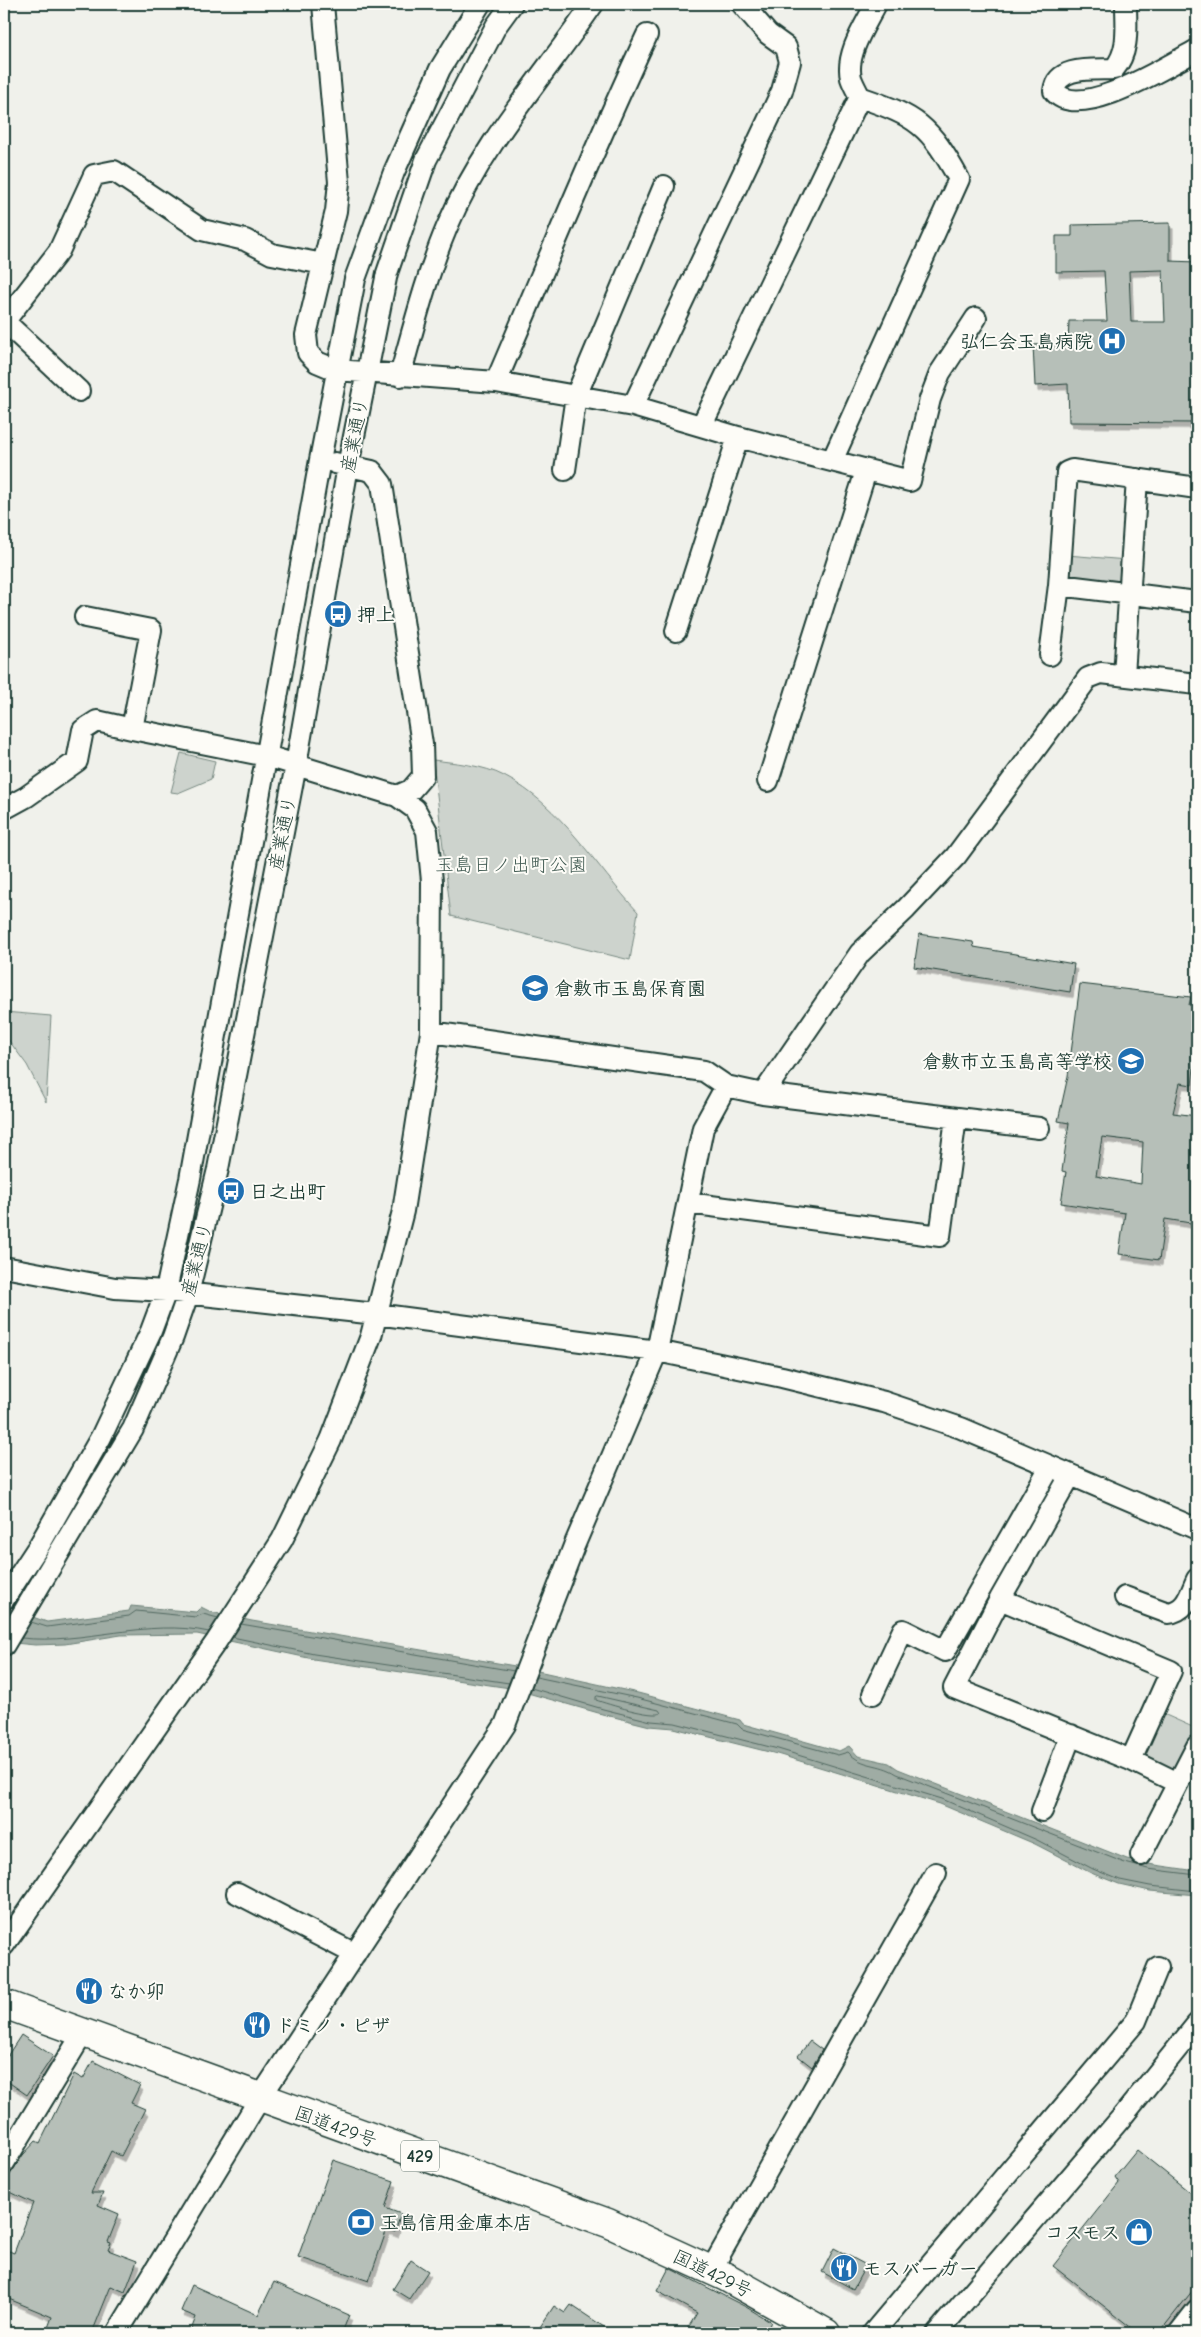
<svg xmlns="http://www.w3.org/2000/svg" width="1201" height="2337" font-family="'Comic Neue','Klee One',sans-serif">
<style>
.green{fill:#cdd3cd;stroke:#768880}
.water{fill:#9faca4;stroke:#6c8077}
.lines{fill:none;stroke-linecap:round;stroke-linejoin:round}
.shore{stroke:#526961;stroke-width:1}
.building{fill:#b6bfb8;stroke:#1f3d34;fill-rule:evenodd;filter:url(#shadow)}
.minor-casing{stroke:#1f3d34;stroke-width:24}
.highway-casing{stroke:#1f3d34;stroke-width:31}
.minor{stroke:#fdfcf7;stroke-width:20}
.highway{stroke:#fdfcf7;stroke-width:28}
.labels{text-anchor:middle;stroke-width:4;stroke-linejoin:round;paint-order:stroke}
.shield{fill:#fdfcf7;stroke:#62766e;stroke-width:1}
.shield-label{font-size:18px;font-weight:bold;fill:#1f3d34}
.poi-label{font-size:19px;font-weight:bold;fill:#1f3d34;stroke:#fdfcf7;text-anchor:start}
.street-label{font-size:19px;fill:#1f3d34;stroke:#fdfcf7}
.park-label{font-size:19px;fill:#425b53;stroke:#fdfcf7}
</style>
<defs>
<filter id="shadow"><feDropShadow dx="3" dy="5.5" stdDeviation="0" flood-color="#0004"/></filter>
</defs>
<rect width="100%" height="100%" fill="#f0f1eb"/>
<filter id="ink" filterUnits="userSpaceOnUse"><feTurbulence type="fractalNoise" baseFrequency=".02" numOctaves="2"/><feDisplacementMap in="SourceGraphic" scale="10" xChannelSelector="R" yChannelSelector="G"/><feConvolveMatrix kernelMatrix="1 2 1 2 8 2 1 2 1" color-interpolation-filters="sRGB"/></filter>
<g filter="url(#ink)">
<path class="green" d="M1067,555L1127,560L1121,585L1073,577L1066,571Z
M181,753L215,761L211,779L178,793L171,792Z
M433,760C456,763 483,765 504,776C562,806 595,866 638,912L630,960L451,916Z
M4,1012L51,1016L46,1102L27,1065L4,1034Z
M1159,1712L1197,1729L1179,1767L1169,1770L1146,1756L1143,1748Z"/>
<path class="water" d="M131,1606L196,1612L201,1607L211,1612L252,1621L515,1666L638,1693L740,1720L743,1724L839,1751L849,1746L858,1756L889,1763L898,1769L1127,1859L1148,1864L1197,1871V1895L1150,1891L1119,1884L1091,1873L1035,1844L940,1804L777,1754L674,1728L650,1726L602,1714L510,1688L313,1659L197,1634L121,1635L65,1644L35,1645L4,1642V1607L47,1622L129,1611Z"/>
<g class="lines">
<path class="shore" d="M31,1622L47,1627L129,1616L136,1611L196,1617L203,1614L218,1618
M241,1624L514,1671
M232,1637L314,1654L509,1683
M21,1638C84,1645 147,1618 209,1632
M536,1677L637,1698L737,1724L742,1729L838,1755L848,1752C863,1768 878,1762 897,1774L1125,1863L1148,1869L1197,1875
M531,1688L603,1709L651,1721L675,1723L778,1749L942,1799L1037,1840L1093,1869L1120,1880L1150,1886L1197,1891
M598,1696L659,1710L661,1713C653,1718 607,1704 596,1700V1697Z"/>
</g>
<path class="building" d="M1170,223V261L1197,262V423L1069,422L1068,384L1035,386L1033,345L1068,343L1069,321H1107L1104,271L1056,272V236H1072V225ZM1163,270L1165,322H1131L1129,271Z
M919,934L973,942L974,947L1074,964L1070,992L914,967Z
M1080,984L1191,997L1189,1005L1197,1007V1042L1192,1085L1180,1083L1173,1113L1197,1116V1224L1165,1219L1159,1260L1119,1254L1125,1213L1061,1203L1066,1172L1062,1171L1069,1123L1058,1121L1068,1076ZM1102,1137L1143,1142L1141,1184L1096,1176Z
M21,2035L53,2056L27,2095L4,2079V2061Z
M810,2041L822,2050L812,2067L798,2056Z
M93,2061L140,2085L131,2103L145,2109L121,2156L111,2151L91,2193H103L98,2205L119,2214L108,2242L111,2243L108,2250L137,2261L125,2292L111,2286L92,2333H46L52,2317L4,2297V2249L14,2253L33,2203L4,2189V2184L23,2155L36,2141L40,2143L74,2074L83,2079Z
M1137,2150L1197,2198V2285L1159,2333H1138L1053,2266L1119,2183L1115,2177Z
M333,2160L394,2181L385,2208L401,2214L395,2232L387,2229L369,2281L298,2257Z
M834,2248L866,2265L853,2289L822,2272Z
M411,2260L428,2271L409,2299L393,2289Z
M669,2268L746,2307L771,2322L764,2333H685L697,2313L657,2291Z
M274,2282L349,2315L342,2333H190L196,2317L181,2311L192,2285L258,2315Z
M571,2305L613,2333H536L554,2306L565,2313Z"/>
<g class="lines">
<g class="minor-casing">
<path id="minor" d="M323,4L339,182L336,211L306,335L308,353L317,362L336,370L496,382L633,406L738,437L910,481L930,399L940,373L976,318
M1126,4C1126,26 1130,51 1114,69C1094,70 1057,65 1054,91C1079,123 1170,64 1197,50
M4,321L79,391
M4,322L59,251L94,175L114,171L202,230L245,240L272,254L323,264
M400,376C414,326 427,274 447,227C482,144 543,77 593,4
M496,382C546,266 593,149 647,35
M633,406L782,91L790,62L786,47L768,34L742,4
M702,425L860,97C857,91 853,84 851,78C845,54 866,24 876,4
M832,461L959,179C929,125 918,117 860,97
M335,463L372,471L382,484L422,744L423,776L411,790L397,796
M565,470L576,396L664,186
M1059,585L1197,602
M676,631L738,437
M1050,655L1059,585L1067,472L1072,470L1197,488
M1124,675L1137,479
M768,781L866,471
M4,809L26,797L77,761L83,730L97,721L132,729
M431,1032L704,1071L726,1086L763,1094L860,953L906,909L956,856L1088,678L1101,673L1197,684
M763,1094L1039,1128
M688,1203L940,1236L956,1118
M4,1267L115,1288L166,1291L376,1314L657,1351L782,1377L884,1402L961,1428L1197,1529
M1070,1476L1000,1599L954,1688L1131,1760L1178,1783
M1125,1597L1168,1613C1187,1611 1190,1594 1197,1579
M4,1599L40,1544L101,1437L151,1331L166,1291L190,1179L320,460L355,279L394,172L440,69L480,4
M1000,1599L1171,1671L1131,1760
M4,1645L133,1429L173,1337L188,1294L218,1169L296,765L348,466L387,273L426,160L496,26L512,4
M873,1694L903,1630L945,1651L1050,1467
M1042,1811L1071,1735
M1141,1855L1197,1746
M237,1893L355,1954
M4,1945L216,1642L282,1540L331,1440L371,1336L403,1211L431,1032L432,881L427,831L415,809L397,796L267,756L132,729L151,630L85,617
M4,2163L83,2033
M711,2270L936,1873
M117,2333L260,2098L505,1725L574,1546L657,1351L703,1128L726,1086
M873,2333L1136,2021L1158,1967
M937,2333L1122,2117L1197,2024
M1179,2333L1197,2310"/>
</g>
<g class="highway-casing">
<path id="highway" d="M4,2004L608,2223L726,2277L826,2333"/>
</g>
<use href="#minor" class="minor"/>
<use href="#highway" class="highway"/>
</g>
</g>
<defs>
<g id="hospital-disc" transform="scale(1.4375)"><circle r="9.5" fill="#1f6fb2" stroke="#fdfcf7"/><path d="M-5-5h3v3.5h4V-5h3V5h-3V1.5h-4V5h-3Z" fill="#fff"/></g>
<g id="bus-disc" transform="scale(1.4375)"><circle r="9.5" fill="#1f6fb2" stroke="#fdfcf7"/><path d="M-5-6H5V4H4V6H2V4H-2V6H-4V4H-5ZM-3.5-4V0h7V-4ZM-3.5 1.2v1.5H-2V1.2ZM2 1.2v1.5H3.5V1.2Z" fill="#fff"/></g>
<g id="school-disc" transform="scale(1.4375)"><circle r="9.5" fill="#1f6fb2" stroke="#fdfcf7"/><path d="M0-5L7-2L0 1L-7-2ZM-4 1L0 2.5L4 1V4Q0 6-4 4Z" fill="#fff"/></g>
<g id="restaurant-disc" transform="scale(1.4375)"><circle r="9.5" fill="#1f6fb2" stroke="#fdfcf7"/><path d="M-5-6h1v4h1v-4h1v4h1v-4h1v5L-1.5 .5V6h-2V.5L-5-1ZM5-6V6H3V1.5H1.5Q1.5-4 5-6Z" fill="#fff"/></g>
<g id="bank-disc" transform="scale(1.4375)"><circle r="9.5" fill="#1f6fb2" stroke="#fdfcf7"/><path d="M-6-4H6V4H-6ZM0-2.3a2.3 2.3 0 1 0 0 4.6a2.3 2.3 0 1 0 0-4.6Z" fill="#fff"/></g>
<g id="shop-disc" transform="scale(1.4375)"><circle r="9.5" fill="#1f6fb2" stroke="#fdfcf7"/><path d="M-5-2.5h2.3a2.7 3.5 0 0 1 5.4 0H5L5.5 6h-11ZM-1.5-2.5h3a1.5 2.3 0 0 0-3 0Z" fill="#fff"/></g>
</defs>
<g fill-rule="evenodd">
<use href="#hospital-disc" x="1112" y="341"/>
<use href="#bus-disc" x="338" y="614"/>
<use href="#school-disc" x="535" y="988"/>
<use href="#school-disc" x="1131" y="1061"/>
<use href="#bus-disc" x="231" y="1191"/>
<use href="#restaurant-disc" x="89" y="1991"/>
<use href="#restaurant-disc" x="257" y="2025"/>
<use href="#bank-disc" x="361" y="2222"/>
<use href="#shop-disc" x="1139" y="2232"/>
<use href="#restaurant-disc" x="844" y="2268"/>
</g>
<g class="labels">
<rect class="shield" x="401" y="2140.5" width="38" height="31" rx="4"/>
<g class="shield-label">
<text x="420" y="2162">429</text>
</g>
<g class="poi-label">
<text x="1093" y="348" text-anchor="end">弘仁会玉島病院</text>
<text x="357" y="621">押上</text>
<text x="554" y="995">倉敷市玉島保育園</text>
<text x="1112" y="1068" text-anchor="end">倉敷市立玉島高等学校</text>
<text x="250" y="1198">日之出町</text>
<text x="108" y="1998">なか卯</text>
<text x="276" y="2032">ドミノ・ピザ</text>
<text x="380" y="2229">玉島信用金庫本店</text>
<text x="1120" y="2239" text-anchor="end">コスモス</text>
<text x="863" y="2275">モスバーガー</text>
</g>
<g class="street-label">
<text transform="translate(354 435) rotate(-79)" y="7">産業通り</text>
<text transform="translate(282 833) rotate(-79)" y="7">産業通り</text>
<text transform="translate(196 1259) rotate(-76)" y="7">産業通り</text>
<text transform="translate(336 2126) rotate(20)" y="7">国道429号</text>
<text transform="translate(713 2273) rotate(26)" y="7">国道429号</text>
</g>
<g class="park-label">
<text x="511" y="871">玉島日ノ出町公園</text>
</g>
</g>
<rect width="1201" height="2337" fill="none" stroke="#fdfcf7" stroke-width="20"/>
<rect x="10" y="10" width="1181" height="2317" fill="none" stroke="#1f3d34" stroke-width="2" filter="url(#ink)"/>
</svg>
